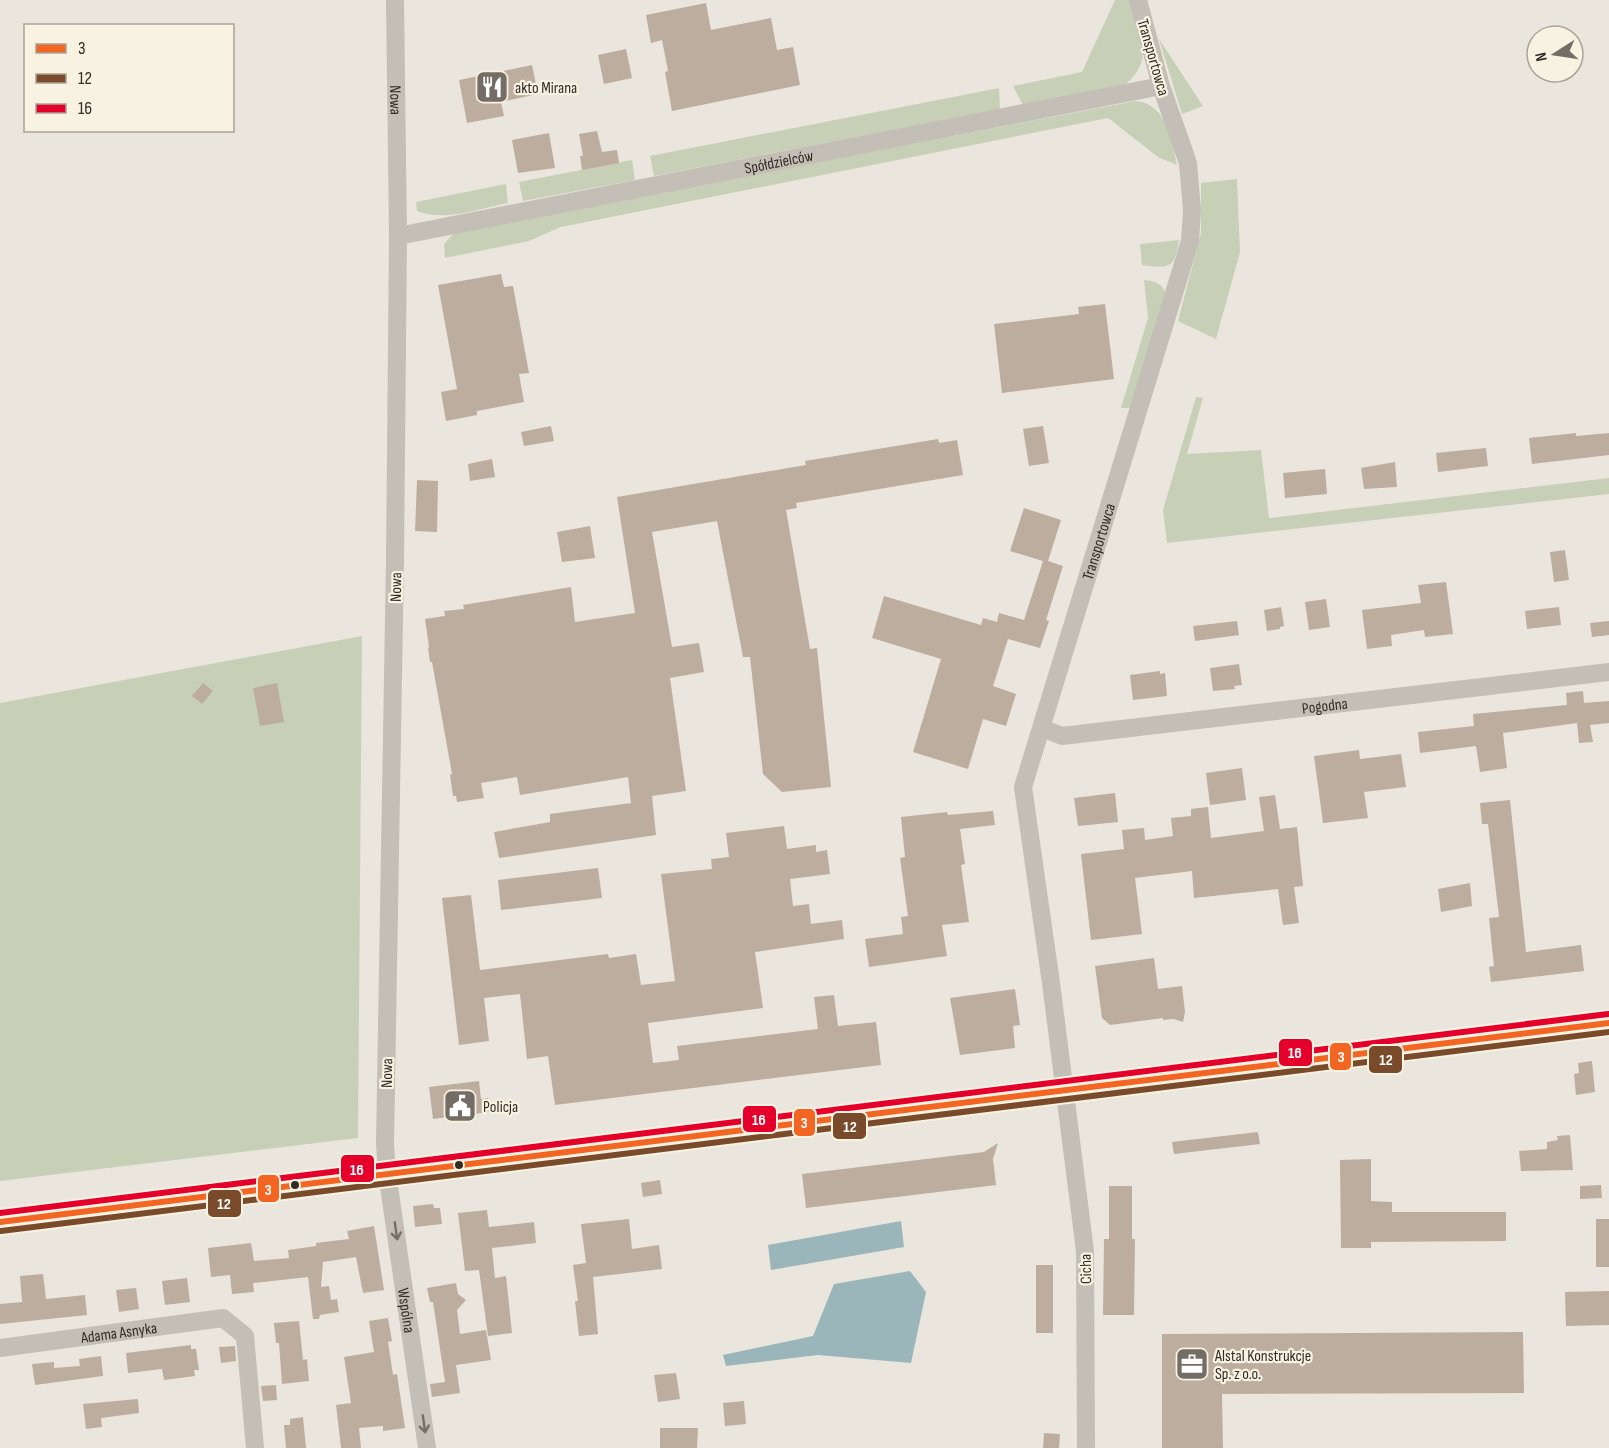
<svg xmlns="http://www.w3.org/2000/svg" width="1609" height="1448" font-family="'Sofia Sans Condensed',sans-serif">
<style>
.green{fill:#c7d0b7}
.water{fill:#9ab6bb}
.building{fill:#bdad9f}
.lines{fill:none;stroke-linecap:round;stroke-linejoin:round}
.minor{stroke:#c3beb6;stroke-width:18}
.major{stroke:#b1aca6;stroke-width:22}
.bus-1-casing{stroke:#f8f2e3;stroke-width:10}
.bus-2-casing{stroke:#f8f2e3;stroke-width:10}
.bus-3-casing{stroke:#f8f2e3;stroke-width:10}
.bus-1{stroke:#f26522;stroke-width:6}
.bus-2{stroke:#7a4b2a;stroke-width:6}
.bus-3{stroke:#e4002b;stroke-width:6}
.oneway{stroke:#746e66}
.bus-dot{fill:#332c25;stroke:#f8f2e3;stroke-width:2}
.labels{text-anchor:middle;stroke-width:4.5;stroke-linejoin:round;paint-order:stroke}
.street-label{font-size:16px;fill:#332c25;stroke:#f8f2e3}
.poi-label{font-size:16px;fill:#332c25;stroke:#f8f2e3;text-anchor:start}
.line-badge{stroke:#f8f2e3;stroke-width:2}
.badge-label{font-size:16px;text-anchor:middle;font-weight:bold;fill:#fff}
</style>
<rect width="100%" height="100%" fill="#eae6dd"/>
<path class="green" d="M1115,0H1129C1139,32 1156,58 1126,84L1023,105L1013,86L1082,72Z
M1159,39L1203,106L1182,114Z
M999,88L1000,109L654,176L650,156Z
M1135,101C1166,103 1172,139 1177,165L1158,157L1108,118L561,227L529,241L445,258L444,244L455,232Z
M632,160L635,180L523,201L519,182Z
M1237,179L1240,252L1216,339L1178,321L1201,233V183Z
M506,184L508,203C478,209 445,222 417,211L416,202Z
M1179,240C1175,268 1170,269 1142,265L1140,244Z
M1144,280C1155,281 1162,283 1166,294L1131,408H1121L1148,318Z
M1196,397L1203,398L1187,454L1261,450L1269,518L1609,478V494L1167,543L1163,510Z
M362,636L358,1138L0,1181V703Z"/>
<path class="water" d="M901,1221L904,1247L771,1270L768,1245Z
M910,1271L926,1292L911,1363L818,1355L726,1366L723,1355L813,1336L834,1284Z"/>
<path class="building" d="M706,3L711,30L771,18L777,50L793,47L800,85L672,111L665,72L668,71L662,40L651,43L646,15Z
M626,49L632,78L604,84L598,55Z
M532,65L538,94L501,102L504,116L467,123L459,80Z
M597,131L602,152L617,150L619,163L582,170L580,156H583L579,134Z
M549,133L555,168L518,173L512,140Z
M501,274L504,287L513,286L529,373L519,374L524,402L477,411V415L446,421L441,392L457,389L438,285Z
M1105,304L1114,379L1002,393L994,324L1079,314L1078,307Z
M551,426L554,441L524,446L521,432Z
M1043,426L1049,463L1029,466L1023,429Z
M1576,433V436L1609,433V455L1532,464L1529,438Z
M938,439L939,443L957,440L963,475L796,503L797,508L786,510L810,649L817,648L831,787L782,792L763,774L750,657H743L717,521L652,532L672,647L699,643L704,672L670,678L686,791L652,796L656,835L499,858L494,832L550,822V814L631,803L628,777L520,795L517,777L481,783L484,798L457,802L456,796H453L450,775L452,774L432,662H430L428,648L429,647L425,619L445,616L444,611L464,609L463,605L571,587L575,622L635,613L617,497L806,465L805,461Z
M1486,448L1488,466L1438,472L1436,453Z
M492,459L495,477L470,481L468,464Z
M1395,462L1397,487L1364,489L1361,468Z
M1325,469L1327,494L1285,498L1283,473Z
M417,480L438,481L437,532L415,531Z
M1024,508L1061,520L1048,561L1063,566L1046,620L1049,621L1040,648L1008,639L993,686L1016,694L1006,726L983,719L968,769L913,752L941,659L872,638L884,596L981,625L983,618L997,622L999,613L1024,620L1043,561L1010,551Z
M590,526L595,558L562,562L557,532Z
M1565,550L1569,580L1554,582L1550,552Z
M1446,582L1453,634L1425,637L1424,630L1391,635L1392,646L1367,649L1362,610L1421,603L1418,585Z
M1326,599L1330,627L1309,630L1305,602Z
M1281,607L1284,626L1280,627V629L1267,631L1264,610Z
M1559,607L1561,625L1527,629L1525,611Z
M1237,621L1239,635L1195,641L1193,626Z
M1609,621V635L1592,637L1590,623Z
M1239,664L1242,685L1234,686L1235,689L1213,691L1210,668Z
M1160,671V674L1165,673L1167,696L1133,700L1130,675Z
M203,683L213,691L202,704L192,696Z
M277,683L284,722L260,726L253,688Z
M1583,691L1584,703L1609,701V723L1590,725L1593,742L1579,743L1577,723L1503,733L1507,768L1480,772L1476,746L1420,753L1418,732L1474,726L1473,714L1567,705L1566,693Z
M1359,750L1360,759L1401,754L1406,787L1364,792L1368,818L1323,823L1314,756Z
M1242,768L1246,800L1210,805L1206,773Z
M1115,793L1118,822L1078,826L1074,798Z
M1275,795L1280,829L1297,827L1303,886L1294,887L1299,923L1283,925L1278,889L1194,898L1192,871L1135,878L1142,934L1091,940L1081,854L1124,849L1122,830L1144,828L1145,840L1173,836L1171,818L1191,816V809L1208,807L1211,838L1264,831L1259,797Z
M1510,800L1526,952L1581,945L1584,971L1491,982L1489,967L1494,966L1489,918L1499,917L1488,824H1482L1480,803Z
M993,811L995,825L960,829L965,864L961,865L969,922L942,925L947,956L869,967L865,939L903,934L901,917L908,916L900,858L905,857L901,817L947,812L948,815Z
M784,826L787,849L816,845V852L827,850L830,874L790,879L793,906L809,904L811,924L842,920L844,939L755,952L763,1008L648,1023L653,1063L679,1060L677,1046L818,1029L814,997L834,995L838,1026L876,1022L881,1065L555,1105L548,1056L527,1059L520,994L484,998L489,1041L459,1045L442,898L471,895L480,970L608,954L609,958L636,954L641,985L675,981L661,874L712,869L711,859L729,857L726,833Z
M598,868L602,898L501,910L498,880Z
M1470,883L1472,906L1441,912L1438,889Z
M1154,958L1158,989L1182,986L1185,1012L1183,1022L1174,1019L1163,1020V1018L1110,1025L1102,1018L1095,966Z
M1015,989L1020,1025L1013,1026L1015,1048L960,1055L950,998Z
M1592,1061L1595,1092L1576,1095L1574,1074L1579,1073L1578,1063Z
M479,1081L481,1099L488,1098L490,1112L433,1119L429,1087Z
M1258,1132L1260,1144L1174,1154L1172,1142Z
M1570,1135L1573,1170L1521,1171L1519,1151L1547,1149V1142L1558,1140L1557,1136Z
M998,1143L993,1159L996,1185L806,1208L802,1174L984,1152Z
M1371,1159V1201L1392,1202V1212H1506V1241L1371,1242V1248H1341L1340,1160Z
M660,1180L662,1194L643,1197L641,1183Z
M1601,1185L1602,1198L1580,1199V1186Z
M1109,1186H1132V1239H1135L1134,1315H1103L1104,1239H1109Z
M433,1204L434,1208H440L442,1224L415,1227L413,1206Z
M487,1210L489,1227L534,1222L536,1243L492,1248L495,1278L506,1276L512,1333L488,1336L479,1270L465,1271L458,1213Z
M629,1219L632,1249L659,1245L662,1269L593,1277L598,1334L579,1336L575,1301H578L573,1265L586,1263L581,1224Z
M1596,1219H1609V1267H1596Z
M374,1226L384,1290L363,1293L356,1257L323,1262L321,1287L329,1286L331,1300L337,1299L339,1312L320,1315L319,1319H313L308,1277L253,1283L254,1292L232,1294L230,1275L211,1277L208,1248L251,1243L254,1261L289,1258L288,1250L316,1246V1243L349,1239L347,1231Z
M1036,1265H1053V1333H1036Z
M43,1274L46,1299L85,1295L87,1315L0,1324V1304L22,1302L20,1276Z
M187,1278L190,1302L165,1305L162,1281Z
M456,1283L458,1294L466,1300L457,1310L460,1334L486,1330L491,1360L456,1365L460,1393L432,1397L430,1384L445,1382L433,1302H430L427,1288Z
M136,1288L139,1309L119,1312L116,1290Z
M1609,1291V1325L1566,1326L1565,1292Z
M388,1318L392,1341L388,1342L393,1375L397,1374L405,1428L383,1431V1426L359,1428L361,1448H341L336,1405L351,1403L344,1357L374,1352L369,1321Z
M299,1321L303,1360L307,1359L309,1381L282,1384L279,1343H276L274,1323Z
M1523,1332L1524,1393L1222,1394L1223,1448H1162V1334Z
M191,1345V1349H196L199,1370H194L195,1376L164,1380L162,1369L128,1373L126,1353Z
M235,1346L236,1361L221,1363L219,1347Z
M101,1356L103,1376L35,1385L32,1364L54,1362V1368L80,1366L79,1359Z
M676,1373L680,1399L658,1402L654,1375Z
M276,1385L277,1400L263,1401L261,1386Z
M138,1399L139,1413L101,1418L102,1427L86,1429L83,1404Z
M744,1401L746,1424L725,1426L723,1403Z
M303,1417L306,1448H286L284,1425H290V1419Z
M660,1428H698L697,1448H660Z
M1044,1433L1060,1434L1059,1448H1043Z"/>
<g class="lines">
<g class="minor">
<path id="s1" d="M395,0L398,236L395,560L385,1144L387,1173L427,1448"/>
<path id="s2" d="M398,236L1161,86"/>
<path id="s3" d="M1042,728L1062,736L1609,672"/>
<path id="s4" d="M0,1348L223,1318L245,1336L255,1448"/>
<path id="s5" d="M1086,1448L1085,1251L1051,983L1023,787L1190,241L1192,210L1188,163L1161,86L1138,0"/>
</g>
<path class="major" d="M0,1222L1609,1023"/>
<g class="bus-1-casing">
<path id="bus-1" d="M0,1222L1609,1023"/>
</g>
<g class="bus-2-casing">
<path id="bus-2" d="M1,1231L1609,1032"/>
</g>
<g class="bus-3-casing">
<path id="bus-3" d="M0,1213L1608,1014"/>
</g>
<use href="#bus-1" class="bus-1"/>
<use href="#bus-2" class="bus-2"/>
<use href="#bus-3" class="bus-3"/>
</g>
<defs><path id="oneway-shaft" d="M-6 0H5M1.5-3L5.5 0L1.5 3" fill="none" stroke-width="1.6" stroke-linecap="round" stroke-linejoin="round" transform="scale(1.5)"/></defs>
<g class="oneway">
<use href="#oneway-shaft" transform="translate(396 1231) rotate(82)"/>
<use href="#oneway-shaft" transform="translate(424 1424) rotate(82)"/>
</g>
<defs>
<g id="restaurant-square" transform="scale(1.725)"><rect x="-9" y="-9" width="18" height="18" rx="4" fill="#736d65" stroke="#f8f2e3"/><path d="M-5-6h1v4h1v-4h1v4h1v-4h1v5L-1.5 .5V6h-2V.5L-5-1ZM5-6V6H3V1.5H1.5Q1.5-4 5-6Z" fill="#fff"/></g>
<g id="civic-square" transform="scale(1.725)"><rect x="-9" y="-9" width="18" height="18" rx="4" fill="#736d65" stroke="#f8f2e3"/><path d="M-.6-6.5H3V-4.5H.6V-3L4-1V1h2V6H-6V1h2V-1L-.6-3ZM-1.2 2.5V6h2.4V2.5Z" fill="#fff"/></g>
<g id="office-square" transform="scale(1.725)"><rect x="-9" y="-9" width="18" height="18" rx="4" fill="#736d65" stroke="#f8f2e3"/><path d="M-6-3h4V-5.5h4V-3h4V5H-6ZM-1-4.5V-3h2v-1.5ZM-6 0V1H6V0Z" fill="#fff"/></g>
</defs>
<g fill-rule="evenodd">
<use href="#restaurant-square" x="492" y="87"/>
<use href="#civic-square" x="460" y="1106"/>
<use href="#office-square" x="1192" y="1364"/>
</g>
<g class="bus-dot">
<circle cx="459" cy="1165" r="5"/>
<circle cx="295" cy="1185" r="5"/>
</g>
<g class="labels">
<g class="street-label">
<text transform="translate(1154 57) rotate(74)" y="6">Transportowca</text>
<text dy="6" stroke="none"><textPath href="#s1" startOffset="100">Nowa</textPath></text>
<text dy="6" stroke="none"><textPath href="#s2" startOffset="388">Spółdzielców</textPath></text>
<text dy="6" stroke="none"><textPath href="#s5" startOffset="922">Transportowca</textPath></text>
<text transform="translate(395 587) rotate(-89)" y="6">Nowa</text>
<text dy="6" stroke="none"><textPath href="#s3" startOffset="286">Pogodna</textPath></text>
<text transform="translate(386 1073) rotate(-89)" y="6">Nowa</text>
<text transform="translate(1085 1269) rotate(-91)" y="6">Cicha</text>
<text dy="6" stroke="none"><textPath href="#s1" startOffset="1312">Wspólna</textPath></text>
<text dy="6" stroke="none"><textPath href="#s4" startOffset="120">Adama Asnyka</textPath></text>
</g>
<g class="poi-label">
<text x="515" y="93">akto Mirana</text>
<text x="483" y="1112">Policja</text>
<text x="1215" y="1361">Alstal Konstrukcje<tspan x="1215" dy="18">Sp. z o.o.</tspan></text>
</g>
</g>
<g class="line-badge">
<rect x="1278" y="1038" width="35" height="29" rx="6" fill="#e4002b"/>
<rect x="1329" y="1042" width="23" height="29" rx="6" fill="#f26522"/>
<rect x="1368" y="1045" width="35" height="29" rx="6" fill="#7a4b2a"/>
<rect x="742" y="1105" width="35" height="28" rx="6" fill="#e4002b"/>
<rect x="793" y="1108" width="23" height="29" rx="6" fill="#f26522"/>
<rect x="832" y="1112" width="35" height="28" rx="6" fill="#7a4b2a"/>
<rect x="340" y="1154" width="35" height="29" rx="6" fill="#e4002b"/>
<rect x="257" y="1174" width="23" height="29" rx="6" fill="#f26522"/>
<rect x="207" y="1189" width="35" height="29" rx="6" fill="#7a4b2a"/>
</g>
<g class="badge-label">
<text x="1295" y="1058">16</text>
<text x="1341" y="1062">3</text>
<text x="1386" y="1065">12</text>
<text x="759" y="1125">16</text>
<text x="804" y="1128">3</text>
<text x="850" y="1132">12</text>
<text x="357" y="1175">16</text>
<text x="268" y="1195">3</text>
<text x="224" y="1209">12</text>
</g>
<rect x="24" y="24" width="210" height="108" fill="#f8f2e3" stroke="#a9a397" stroke-width="1.5"/>
<rect x="36" y="44" width="30" height="9" fill="#f26522" stroke="#a9a397" stroke-width="1.5"/>
<text x="78" y="54" font-size="18" fill="#332c25">3</text>
<rect x="36" y="74" width="30" height="9" fill="#7a4b2a" stroke="#a9a397" stroke-width="1.5"/>
<text x="78" y="84" font-size="18" fill="#332c25">12</text>
<rect x="36" y="104" width="30" height="9" fill="#e4002b" stroke="#a9a397" stroke-width="1.5"/>
<text x="78" y="114" font-size="18" fill="#332c25">16</text>
<g transform="translate(1555 54) rotate(258)"><circle r="28" fill="#f8f2e3" stroke="#a9a397" stroke-width="1.5"/>
<path d="M0-4.5L10 22L0 15L-10 22Z" fill="#736d65"/>
<text y="-9" font-size="16" font-weight="bold" text-anchor="middle" fill="#332c25">N</text>
</g>
</svg>
